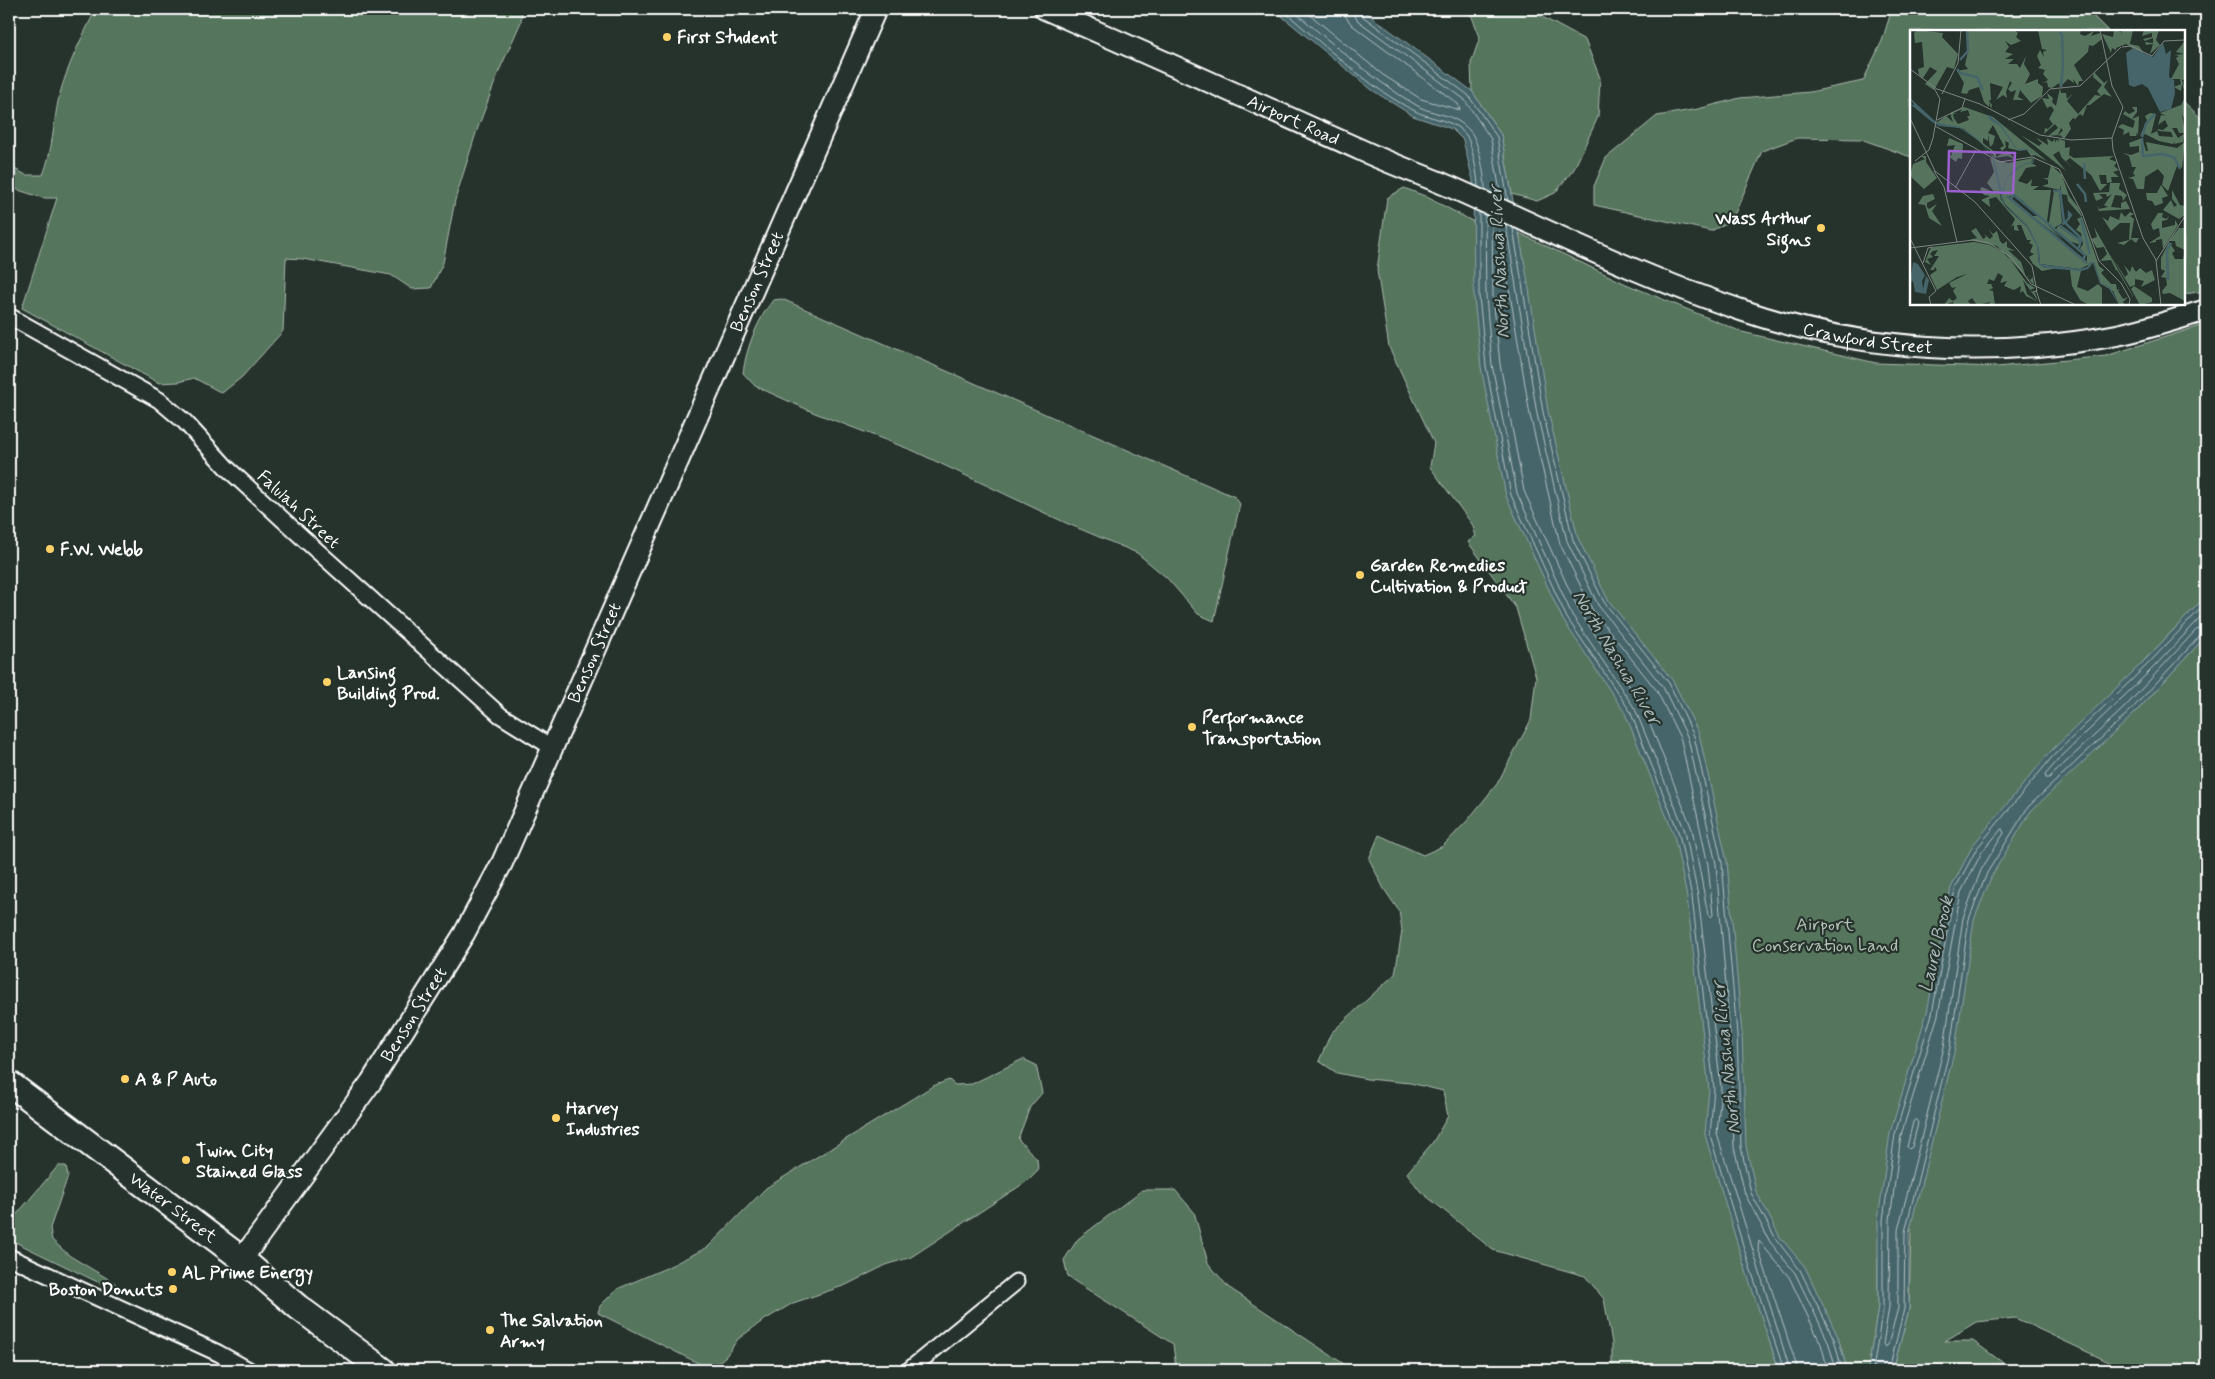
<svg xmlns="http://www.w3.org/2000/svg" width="2215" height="1379" font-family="Mynerve,sans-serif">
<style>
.green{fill:#56745d;stroke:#aabaae}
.water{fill:#45656b;stroke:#8fa3a6}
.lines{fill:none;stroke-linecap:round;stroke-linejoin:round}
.shore{stroke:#b5c1c4;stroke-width:1}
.minor-casing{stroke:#fff;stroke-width:19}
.secondary-casing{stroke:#fff;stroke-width:24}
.trunk-casing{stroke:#fff;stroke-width:28}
.minor{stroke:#26332d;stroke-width:15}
.secondary{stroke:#26332d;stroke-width:20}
.trunk{stroke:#26332d;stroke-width:24}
.poi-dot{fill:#ffd166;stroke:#26332d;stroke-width:2}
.labels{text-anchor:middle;stroke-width:4.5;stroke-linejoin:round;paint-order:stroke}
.poi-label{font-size:18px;font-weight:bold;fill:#fff;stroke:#26332d;text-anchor:start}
.street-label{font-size:18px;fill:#fff;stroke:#26332d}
.park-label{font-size:18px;fill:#b3c0b6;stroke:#26332d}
.water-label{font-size:19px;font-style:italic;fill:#abbabc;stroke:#26332d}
.inset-river{fill:none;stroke:#45656b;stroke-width:2.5}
.inset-road{fill:none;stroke:#7d8581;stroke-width:1}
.view{fill:#9c61cf;fill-opacity:0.15;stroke:#9c61cf;stroke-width:2.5}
.inset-edge{fill:none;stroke:#fff;stroke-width:2.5}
</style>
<rect width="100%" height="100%" fill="#26332d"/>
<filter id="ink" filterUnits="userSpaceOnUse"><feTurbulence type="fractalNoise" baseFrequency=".02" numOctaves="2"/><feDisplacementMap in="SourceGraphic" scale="10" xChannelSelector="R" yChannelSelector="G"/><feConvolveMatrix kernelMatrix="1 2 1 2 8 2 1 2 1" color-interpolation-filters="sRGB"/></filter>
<g filter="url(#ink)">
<path class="green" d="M96,9H522L521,22L499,71L476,133L455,200L443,263L431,288L412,289L391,275L303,259L286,258L283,331L242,377L222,393L194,378L178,382L159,383L22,308L57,198H43L9,187V166L26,175H43C53,150 53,123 59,97C67,66 82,37 96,9Z
M1465,9H1524L1533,12L1585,40L1600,78L1598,117L1574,169L1555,193L1537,201L1512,194L1501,135L1472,91L1471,63L1480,37L1472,17Z
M1892,9H2086L2108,31H1911V157L1861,139L1797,138L1762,151L1732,220L1711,231L1594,205V186L1606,158L1657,116L1698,109L1740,98L1810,92L1863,81L1882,41Z
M2184,102L2206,123V291L2184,294Z
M1404,188L1425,196L1474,222V245L1524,263L1519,233L1626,284L1742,332L1876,363L1997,367L2106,356L2206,324V596L2069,739L2133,715L2206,636V1370H2126L2015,1318L1976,1322L1945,1341H1973L2013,1370H1893L1909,1309L1911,1228L1878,1258V1307L1868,1370H1847L1838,1337L1738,1244L1779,1370H1612V1343L1604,1299L1585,1276L1493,1250L1420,1191L1407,1173L1433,1142L1448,1116L1443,1091L1410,1083L1367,1079L1337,1073L1319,1061L1331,1033L1395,974L1402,931L1399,911L1384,889L1369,859L1379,835L1423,855L1443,846L1467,821L1497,784L1531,720L1536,677L1516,608L1468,542L1476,536L1472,524L1430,467L1434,443L1389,347L1377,270L1387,198Z
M782,299L1235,497L1240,504L1214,621L1198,614L1167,578L1137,553L1066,523L914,451L815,413L755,386L743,373C746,348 758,319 773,300Z
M1023,1059L1036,1065L1042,1093L1030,1107L1018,1139L1037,1159L1038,1170L1026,1182L911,1257L886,1265L846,1285L793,1303L761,1322L738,1339L726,1356L710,1369L598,1313L600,1306L617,1289L666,1268L708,1247L766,1188L933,1086L949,1080L955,1085L972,1084Z
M58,1166H66L68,1176L50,1228L52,1240L70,1256L115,1283V1287L110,1288L9,1239V1215L17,1214Z
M1142,1190H1175L1194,1212L1208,1263L1228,1287L1353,1370H1179L1176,1369L1173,1344L1068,1277L1064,1260L1078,1239Z"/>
<path class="water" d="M1273,9H1361L1472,91L1501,135L1527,277L1548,411L1578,538L1608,600L1673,681L1699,734L1727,862L1742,1034L1746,1146L1756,1191L1780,1237L1805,1267L1838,1337L1847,1370H1779L1740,1253L1705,1135L1709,1089L1687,897L1674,835L1625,713L1563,620L1506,496L1481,367L1474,297L1473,180L1463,140L1452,129L1413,116L1372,90Z
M2206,596V636L2133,715L2031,811L1992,875L1974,920L1955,1049L1909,1233V1309L1893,1370H1868L1878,1307V1220L1890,1133L1927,1012L1951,888L1973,845L2050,752L2143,662Z"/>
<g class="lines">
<path class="shore" d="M1281,9C1320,41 1370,89 1415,111C1433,120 1453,119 1466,135C1472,144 1478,176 1478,187
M1291,9C1331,42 1370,78 1416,105C1435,116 1453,112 1470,131C1479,141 1485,177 1485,190
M1303,9L1383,75L1421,99L1460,110L1458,104L1352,25L1346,17L1345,9
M1352,9L1357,20L1464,99L1491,139L1501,198
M1358,9L1361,15L1468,95L1497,137L1508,201
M1479,212V296L1486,366L1511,495L1567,618L1630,711L1679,834L1692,897L1714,1088L1710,1135L1745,1252L1784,1370
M1485,215L1486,296L1492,365L1517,493L1572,615L1635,709L1685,831L1698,896L1721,1088L1717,1134L1790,1370
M1492,218L1493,296L1500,364L1524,491L1579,611L1643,706L1692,829L1708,915L1711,917L1713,915L1708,865L1681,740L1657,691L1592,609L1560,544L1530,415L1498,221
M1506,225L1537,414L1567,541L1598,605L1663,687L1688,738L1716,864L1730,1035L1734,1147L1745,1194L1770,1242L1795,1273L1828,1341L1836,1370
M1513,228L1543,412L1573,540L1604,602L1669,683L1694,736L1722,863L1737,1034L1741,1147L1751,1193L1776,1239L1800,1270L1834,1339L1842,1370
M2206,612L2151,670L2058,760L2045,775L2046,778H2049L2125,707L2196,630L2206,627
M2002,829L2004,833L1981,870L1963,918L1944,1047L1898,1230V1308L1888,1345L1885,1347L1883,1344L1889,1307L1890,1220L1901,1135L1938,1015L1961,892L1982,852Z
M1916,1120L1918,1123L1912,1147L1909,1149L1907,1147L1913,1122Z
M1798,1370L1758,1248L1759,1241L1789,1277L1821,1344L1828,1370
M1873,1370L1883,1307V1220L1895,1134L1932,1014L1955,889L1977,848L2053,756L2147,665L2206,603
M1889,1370L1904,1309L1905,1232L1950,1048L1969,919L1987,873L2028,807L2129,712L2201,635L2206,633"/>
<g class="minor-casing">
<path id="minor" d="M9,316L159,400L185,422L227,468L304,539L500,715L553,748
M9,1257L218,1353L249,1370
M909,1370L1016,1282"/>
</g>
<g class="secondary-casing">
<g id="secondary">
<path id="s1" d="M1045,9C1151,55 1256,103 1361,150C1391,164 1423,175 1453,188C1549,231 1644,278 1744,311C1862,351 1994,359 2117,335C2147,329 2177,319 2206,310"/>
<path id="s2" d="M242,1259L371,1082L464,934L502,863L876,9"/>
</g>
</g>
<g class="trunk-casing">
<g id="trunk">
<path id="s3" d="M9,1083L242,1259L298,1307L383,1370"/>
</g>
</g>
<use href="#minor" class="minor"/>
<use href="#secondary" class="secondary"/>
<use href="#trunk" class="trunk"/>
</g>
</g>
<g class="poi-dot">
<circle cx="667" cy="37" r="5"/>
<circle cx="1821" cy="228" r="5"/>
<circle cx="50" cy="549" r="5"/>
<circle cx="1360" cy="575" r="5"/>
<circle cx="327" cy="682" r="5"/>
<circle cx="1192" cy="727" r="5"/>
<circle cx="125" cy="1079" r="5"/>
<circle cx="556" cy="1118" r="5"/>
<circle cx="186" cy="1160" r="5"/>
<circle cx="172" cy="1272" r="5"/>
<circle cx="173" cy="1289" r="5"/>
<circle cx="490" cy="1330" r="5"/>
</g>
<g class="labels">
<g class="poi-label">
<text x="677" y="43">First Student</text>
<text x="1811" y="224" text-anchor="end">Wass Arthur<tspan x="1811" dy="21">Signs</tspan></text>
<text x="60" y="555">F.W. Webb</text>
<text x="1370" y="571">Garden Remedies<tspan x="1370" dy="21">Cultivation &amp; Product</tspan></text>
<text x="337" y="678">Lansing<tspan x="337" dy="21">Building Prod.</tspan></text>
<text x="1202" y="723">Performance<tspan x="1202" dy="21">Transportation</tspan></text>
<text x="135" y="1085">A &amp; P Auto</text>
<text x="566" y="1114">Harvey<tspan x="566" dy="21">Industries</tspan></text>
<text x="196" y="1156">Twin City<tspan x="196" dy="21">Stained Glass</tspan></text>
<text x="182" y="1278">AL Prime Energy</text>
<text x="163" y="1295" text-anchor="end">Boston Donuts</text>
<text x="500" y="1326">The Salvation<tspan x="500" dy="21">Army</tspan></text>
</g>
<g class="street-label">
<text dy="6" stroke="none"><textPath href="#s1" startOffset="272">Airport Road</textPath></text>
<text dy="6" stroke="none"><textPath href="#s2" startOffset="1109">Benson Street</textPath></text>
<text dy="6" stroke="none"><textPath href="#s1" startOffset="889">Crawford Street</textPath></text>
<text transform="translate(299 509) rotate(43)" y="6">Falulah Street</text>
<text dy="6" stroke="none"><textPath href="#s2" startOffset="704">Benson Street</textPath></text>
<text dy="6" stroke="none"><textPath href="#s2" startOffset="299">Benson Street</textPath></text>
<text dy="6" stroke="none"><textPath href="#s3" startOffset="206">Water Street</textPath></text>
</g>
<g class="park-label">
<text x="1825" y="930">Airport<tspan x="1825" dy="21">Conservation Land</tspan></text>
</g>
<g class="water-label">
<text transform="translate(1498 262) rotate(-93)" y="7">North Nashua River</text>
<text transform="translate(1618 657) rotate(59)" y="7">North Nashua River</text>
<text transform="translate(1935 944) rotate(-77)" y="7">Laurel Brook</text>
<text transform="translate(1725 1058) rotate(-96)" y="7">North Nashua River</text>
</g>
</g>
<g transform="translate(1910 30)">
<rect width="275" height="275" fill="#26332d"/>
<path d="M8,0L33,3L32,7L48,24L44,39L37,37L24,60L15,54L27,41L20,37L13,48L9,45L8,39L14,37L12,12L5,13L4,3ZM56,0H104L108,3L106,7L111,11L101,15L95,11L99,17L95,22L103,24L95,29H104L98,34H107L110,38L116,26L114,34L120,44L115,54L128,49V53L133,57L132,66L121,73L110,60L108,67L114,70H103L106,60L101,62L98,59L102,53L100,51L96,62L97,68L93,65L86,70L93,57L80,53L81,70L78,71H79L82,75L81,79L79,72V77L74,72L69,57L59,60L57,64L51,63L54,53L47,41L58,39L55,35L58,21ZM128,0H171L170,4L175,6L184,1L181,6L190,3L192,9L183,16L179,15L178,22L164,35L173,51H169L168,56L163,49L164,53L158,49L150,57L149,53L142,58L138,57L137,52L133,53L138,50L133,44L135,40L128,38L131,35L127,26L130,20L134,27L133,22L137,20L132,19ZM204,0L211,2V5L212,0H223L220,14L229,16L237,28L216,14L206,18V20L202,18L201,23L192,4L203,7ZM234,0H249L246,10L250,15L240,24L243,14L236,15L235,12L243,13V8L235,11L233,9L242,7V3L232,6ZM274,12L275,49L272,50L275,61L272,54L271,61L264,57L271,54L270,49H261L269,34L266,28L269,26L265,25L274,24L266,22ZM184,42L194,53L198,50L194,57L202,67L194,64L180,75H177L173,86L170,84L165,89L168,91L163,88L159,93L161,99L154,109L150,105L147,107L153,100L151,98L148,105L138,106L148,98L145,94L134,104L135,98L138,99L143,94L139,89L144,80L141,76L137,78L132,68L139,69L137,63L143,68L142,72L146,76L150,58L151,63H156L157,69L163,63L157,71L168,84L185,65L191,66L187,61L192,55L183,47ZM275,67V89L272,85L275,103H269L267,98H262L268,108L274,104L273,112L264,114L265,111L263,114L249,111L235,104L230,106L237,90L235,86L240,83L246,84L241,104L247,101L249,106L263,107L261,102L249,101L247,99L253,100L258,96L255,90L248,95L251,85L256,86L250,83L271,75ZM54,77L83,87L137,131L125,125L121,126L116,119L110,121L98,118L99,113L95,111L96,117L92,121L90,118L94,116L83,95L78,103L85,106L83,114L80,117L78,104V111L73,108V113L86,123V127L97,121L106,130L98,126L84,128L82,122L54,99L26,93L36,86L43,92L40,83ZM52,79L50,82L58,80L60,86H57L59,90L48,94L41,84L44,88L43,84L47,83H43ZM222,77H227V82L222,89L229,86L228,106L227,102L226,106H220L219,102L213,105L214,100L208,97L212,94L223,98L225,91L213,84L215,81L219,84L225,81ZM111,105L129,116L132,113L128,110L127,108L138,115L137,108L142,112L145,109V113L147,109L148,112L149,109L155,111V118L160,117L159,125L164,128L204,126L199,129L207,132L204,136L209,140L203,142L209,147H201L202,152L197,153L196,145H189L191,154H197L190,161L181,145L160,128L156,131L163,138L152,128L149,121L143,125L156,141ZM39,108L53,114L52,129L48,128L46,132L37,125L41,126L45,115L37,116ZM232,108L236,121H238L236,112L267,118L275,112L272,138L267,136L258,161L252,155L254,146L248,139L235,147L234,159H227L223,149L218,148L225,146L223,143L226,137H222L219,126L213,123L221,125L229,122V116L220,117L219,113ZM11,126H16V132L27,148L14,159L0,146L3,134L15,129ZM80,128L98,133L123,128L121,133L127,136L116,138L108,151L117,154L122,149L121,156H129L123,160H141L137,191L139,193L144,161H149L152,193L144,198L135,192L152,209L122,186H129L112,170L104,165L97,167L177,234V226L170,219L173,214L171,203L166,200L170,194L167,189L172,187L189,236L194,240L191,243L201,254H206L207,260L210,259L208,261L213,269L218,267L213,272L215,275H209L203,261L191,254L184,232L170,239L130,234L129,221L120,200L117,195L95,174L89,160L91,170L96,177L117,197L127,216L129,234L135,238L151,237L171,241L167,257L178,261L188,254L192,258V274L179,275L170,270L162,256L160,240L147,238L132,241L123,234L119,227L124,224L120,222L123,215L119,213L121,210H117L111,195H107L109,201L104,200V195L101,197L105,189L86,167L79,169L80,177L71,170L80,166L74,165L70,159L72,157L85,163L77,153L84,142ZM141,135L152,145L159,166L168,177L172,186L167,188L171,186L158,171L157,165L151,164V155L150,160L132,156L138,154V150L133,148H138ZM200,153H210L209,159L217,165L213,171L212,166L205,165L201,177L211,178V173L216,171L220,179L189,181L187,175L189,179L198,177L194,175L202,164L197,167L196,164H189L193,168L186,171L183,163L199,162ZM251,155L258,166L252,168L253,173L245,176L242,171L237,170L236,163H247ZM262,160L270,175L275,176V185L269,189L253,180L261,170L264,177L267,175L262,169ZM23,164L25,169L17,173V177L19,179L27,174L22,181L32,196L19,188L15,175L8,174L13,166ZM211,182L215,187L220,182L224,184L220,186L224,189L221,208H229L226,213L221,209L214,215L207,213L219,210L220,193H210L201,201L192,187L198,191L200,186L209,190ZM248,183H253L252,187L256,189L259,186L257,190L252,191V198L265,195V190L268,195L253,219L252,209L246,210V212L239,213L250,206L249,198L243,200L241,194ZM148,196L168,210L171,215L159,211L146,200ZM184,197L223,266V267L207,240L204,241L206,240L201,230L190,231L197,224L194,217L187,218L181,209L187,207ZM66,198L73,209L76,207L74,204L80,209L83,206L78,199L83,204L87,201L90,211L93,214L97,211V217L105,221L98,220L111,232L116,247L120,245L117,247L120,250L123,247L124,255L87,216L59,210L67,208L61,201ZM269,198H275V220L266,216L265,211H259ZM64,212L80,215L96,224L117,253L125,258L120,260L125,263L128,271L113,250L117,264L127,271L116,266L113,261L110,263L111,256L104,260L94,256L97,251L90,253L93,246L88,243L84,251L79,249L77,254H81L83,258L79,260L83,261L85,275H79L80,272L67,275L62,268L58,271L61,275H44L43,272L34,275L39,268L43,271L47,268L43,261L46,257L42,258L39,253L57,244L47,247L27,260L20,245L27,240L25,237L24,240H20L29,226H24L28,220L23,221L20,224L23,227L17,229L21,235L15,232L21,217ZM259,212L265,221L262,223L265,229H273L275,221V271L260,263L253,264L252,261L257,255L256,248L251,247L255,241L251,239V228ZM199,223L215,247L218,244L214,235L220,242L222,236L226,242L230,238L236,243L242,240L245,250L231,257L234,251L225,249V255L220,257ZM224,256L242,268V272L230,275L221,259Z" fill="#56745d" fill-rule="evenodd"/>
<path d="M253,13L256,24L261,20L259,47L264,50L265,63L261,79L250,82L238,58L232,54L224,57L219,55L216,23L223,18L243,27ZM0,68L27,93L50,97L68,109L83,126L92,163L97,147L104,140L113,134L122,132L125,125L118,120L110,121L105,118L90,96L81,91L78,87L79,85L91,95L107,119H118L124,124L125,126L123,133L113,135L97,148L92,168L95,174L117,195L120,200L129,217L130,234L170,239L177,237L180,232H184L191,253L200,257L209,275L198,257L190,254L183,233L178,239L171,241L135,238L129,234L127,216L117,197L92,172L82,126L69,111L50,98L29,96L22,92L0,74L4,75ZM3,232L8,234L15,245L12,251L13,259L16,246L19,250L16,264L5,262L3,251L0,253Z" fill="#45656b"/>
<path class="inset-river" d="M149,2L152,4L153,35L151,57M50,30L58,21L57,0M47,39L50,43L67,47L73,60M232,107L236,94L245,84M232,108L233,126L252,124L264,127L270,139M174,133L175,149M167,154L175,164L176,172M143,161H150L154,192L171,208L169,218M97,166L177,233M100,169L104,165L175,225L173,230M171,189L180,224M152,194L155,193L159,188L161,185L159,183V188M149,195L172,212M258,250L257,220L261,213"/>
<path class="inset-road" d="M190,0L202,56L213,77L202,108L203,120L233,208L246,230L251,275M212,17L221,16L242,26L254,11L275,10M0,39L27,59L70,74L130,105L161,110L202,108M32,64L48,33L51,0M0,88L25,141L65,172L122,236L127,261L123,262M27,90L52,78L55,69M98,90L114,84L140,59L170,56L211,17M25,96L90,132L122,127L149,139L172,183L189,231L211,253L220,269L219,275M5,131L19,120L23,108L30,69L24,58M24,141L34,157L47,212M45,158L66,120M0,208L26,261L19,267L21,275M0,218L63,210L79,213L101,227L121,254L166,275M246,231L275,186M13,233L18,218L22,217M126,260L131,275"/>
<path class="view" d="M39,121L105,123L103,163L38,161Z"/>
<rect width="275" height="275" class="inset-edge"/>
</g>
<rect width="2215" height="1379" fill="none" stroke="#26332d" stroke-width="30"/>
<rect x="15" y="15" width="2185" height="1349" fill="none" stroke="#fff" stroke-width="2" filter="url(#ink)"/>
</svg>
